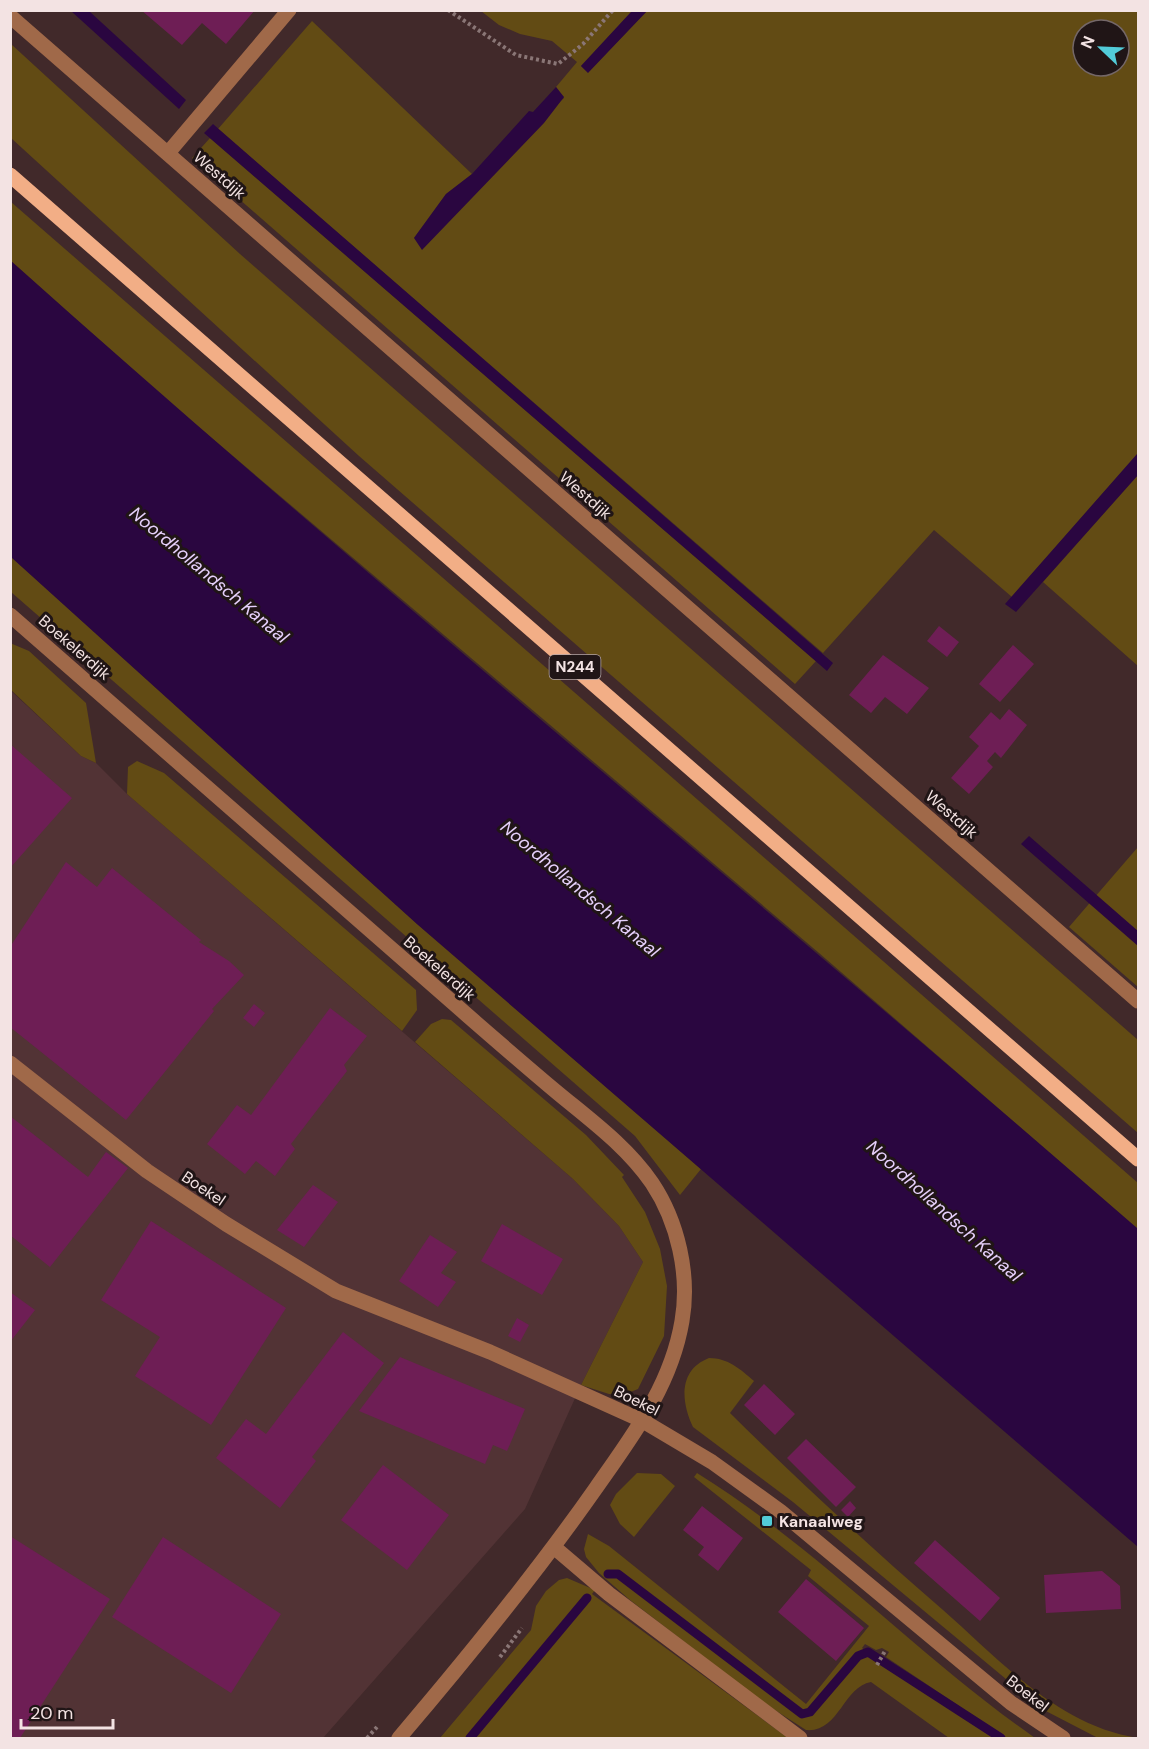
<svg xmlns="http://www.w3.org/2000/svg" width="1149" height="1749" font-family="'DM Sans',sans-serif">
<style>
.built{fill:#523335}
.green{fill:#624b14;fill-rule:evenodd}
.water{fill:#2a0640}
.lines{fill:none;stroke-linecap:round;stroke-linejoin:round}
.stream{stroke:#2a0640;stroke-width:9}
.building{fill:#6e1e55}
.path{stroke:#8a7676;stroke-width:4;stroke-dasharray:3 3;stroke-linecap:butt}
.minor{stroke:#a06949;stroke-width:15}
.major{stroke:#f2ae86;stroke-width:15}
.poi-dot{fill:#52cbd8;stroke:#201516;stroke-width:2}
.labels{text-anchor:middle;stroke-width:6;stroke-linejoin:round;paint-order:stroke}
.shield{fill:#201516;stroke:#b4a5a6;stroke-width:1.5}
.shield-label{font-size:15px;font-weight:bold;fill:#f3e3e3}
.street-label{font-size:16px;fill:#f3e3e3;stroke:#201516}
.poi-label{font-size:16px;font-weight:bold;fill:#f3e3e3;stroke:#201516;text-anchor:start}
.water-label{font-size:18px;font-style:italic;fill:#e6d0fb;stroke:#201516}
</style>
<rect width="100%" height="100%" fill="#41292a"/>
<path class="built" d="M10,690L81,756L96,763L127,794L573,1179L619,1226L643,1262L581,1385L525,1509L323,1738H11Z"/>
<path class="green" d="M481,11H632L581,66L588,72L647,11H1138V453L1012,597L934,530L823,653L218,129L312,21L472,174L446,194L414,238L564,98L556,87L577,62L552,41L520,34L499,25ZM1083,30H1119V66H1083Z
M11,44L240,254L1138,1040V1133L359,456L11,138Z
M210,138L816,661L795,684L192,158Z
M11,202L1138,1183V1229L819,953L168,401L11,261Z
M1138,475V666L1043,582Z
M11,557L417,924L701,1169L680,1195L635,1136L11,592Z
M10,643L29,651L86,703L96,763L81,756L11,690Z
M137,761L164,773L416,990L417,1010L402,1031L127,794L128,767Z
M1138,847V987L1069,927Z
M442,1019L451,1020L586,1135L624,1175L622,1177L645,1212L660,1249L667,1286L664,1336L638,1389L623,1395L609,1394L581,1385L643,1262L619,1226L573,1179L415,1042L431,1024Z
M709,1358C728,1358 740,1369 754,1381L730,1413C799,1481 870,1547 943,1610C1001,1661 1058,1726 1138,1738H1098L1042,1709L793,1502L693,1427C681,1402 678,1370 709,1358Z
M637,1473L661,1474L675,1486L634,1537L620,1524L610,1505L616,1494Z
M697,1473C819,1549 918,1656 1035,1738H1007L886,1657L889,1652L882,1648L876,1650L865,1644L862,1648L911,1684L994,1738H949L871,1682C843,1687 839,1733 806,1730L764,1703L630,1600L599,1573L586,1557L584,1549L588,1534L609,1546L806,1704L869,1626L808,1576L811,1570L694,1477Z
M567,1578L595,1590L592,1594L788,1738H440L531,1630L536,1606L546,1591L559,1580Z"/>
<path class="water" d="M71,11H89L186,100L179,109Z
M632,11H647L588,73L581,66Z
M556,87L564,97L544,123L422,250L414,238L446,194L472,174L529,111L533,112Z
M213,124L833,663L827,671L204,133Z
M11,261C380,591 765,904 1138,1229V1547L417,924L11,557Z
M1138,453V475L1016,612L1005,604Z
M1029,836L1138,931V946L1021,844Z"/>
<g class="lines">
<path class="stream" d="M608,1574H618L802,1714L810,1712L858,1656L868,1652L1001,1738
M470,1738L587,1598"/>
</g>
<path class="building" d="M141,10H255L226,44L202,23L182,45Z
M939,626L959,642L947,657L927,641Z
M1013,645L1034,664L1000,702L979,684Z
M883,655L929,688L907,714L885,697L871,713L849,695Z
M1009,709L1027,725L1001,758L995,752L987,761L993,767L969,794L951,778L979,746L969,737L991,712L1000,720Z
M10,744L72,798L10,868Z
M66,862L97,887L112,868L201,940L199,942L229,961L244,975L212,1009L214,1011L126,1120L10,1027V947Z
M254,1004L265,1013L254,1027L243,1018Z
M330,1008L367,1036L344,1065L347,1071L291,1144L295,1149L275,1176L256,1161L245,1174L207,1144L237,1105L251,1115Z
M10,1116L88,1177L106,1152L128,1168L50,1267L10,1235Z
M313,1185L338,1202L304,1247L277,1230Z
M151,1221L286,1308L211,1425L135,1376L160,1337L101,1300Z
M502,1224L563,1259L542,1295L481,1261Z
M430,1235L457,1252L441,1273L456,1282L438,1307L399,1281Z
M10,1292L35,1310L10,1342Z
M517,1318L529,1325L520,1342L508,1336Z
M343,1332L384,1363L312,1457L316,1461L280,1508L216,1458L246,1419L266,1434Z
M400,1357L525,1409L507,1451L493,1445L485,1464L359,1411Z
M764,1384L795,1414L775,1435L744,1405Z
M806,1439L856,1487L836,1507L787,1458Z
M383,1465L449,1515L407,1570L341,1520Z
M850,1501L856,1508L848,1517L841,1510Z
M702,1506L743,1538L718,1571L698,1555L704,1547L683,1530Z
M10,1536L110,1599L20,1738H10Z
M163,1537L281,1614L231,1693L112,1617Z
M935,1540L1000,1598L980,1621L914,1563Z
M1102,1571L1120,1586L1121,1609L1046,1613L1044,1575Z
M806,1579L864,1628L836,1661L778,1612Z"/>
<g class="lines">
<path class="path" d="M448,10L516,55L558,64L583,44L613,10
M500,1657L522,1628
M877,1665L885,1651
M367,1738L377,1727"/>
<path class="minor" d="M10,16L1138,1001
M168,153L289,10
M10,615C163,748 315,882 467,1015C498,1042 528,1068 559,1094C593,1122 627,1147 652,1183C678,1222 690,1275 682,1321C671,1386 633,1435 596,1488C535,1575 468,1657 399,1738
M10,1063L147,1171L226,1224L336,1291L490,1352L643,1421L712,1462L780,1511L1011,1703L1063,1738
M555,1548L609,1594L800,1738"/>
<path class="major" d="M10,175L1138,1159"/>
</g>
<rect class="poi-dot" x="761" y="1515" width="12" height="12" rx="3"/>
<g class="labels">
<rect class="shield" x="549.5" y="655" width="51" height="24" rx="4.5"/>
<g class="shield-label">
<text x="575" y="672">N244</text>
</g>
<g class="street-label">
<text transform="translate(220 175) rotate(41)" y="6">Westdijk</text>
<text transform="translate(586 495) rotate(41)" y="6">Westdijk</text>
<text transform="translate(75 647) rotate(41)" y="6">Boekelerdijk</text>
<text transform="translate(952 814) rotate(41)" y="6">Westdijk</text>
<text transform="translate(440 968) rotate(41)" y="6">Boekelerdijk</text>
<text transform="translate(204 1188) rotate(34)" y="6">Boekel</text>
<text transform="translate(637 1400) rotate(26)" y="6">Boekel</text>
<text transform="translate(1028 1693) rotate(38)" y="6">Boekel</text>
</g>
<g class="poi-label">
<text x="779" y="1527">Kanaalweg</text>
</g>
<g class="water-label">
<text transform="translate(209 575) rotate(40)" y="6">Noordhollandsch Kanaal</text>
<text transform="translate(580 889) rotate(40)" y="6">Noordhollandsch Kanaal</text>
<text transform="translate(944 1211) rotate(42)" y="6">Noordhollandsch Kanaal</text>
</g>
</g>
<rect width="1149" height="1749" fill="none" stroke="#f3e3e3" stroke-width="24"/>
<g transform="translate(1101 48) rotate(293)"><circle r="28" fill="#201516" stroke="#746768" stroke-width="1.5"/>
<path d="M0-4.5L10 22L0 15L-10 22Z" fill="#52cbd8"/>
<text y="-9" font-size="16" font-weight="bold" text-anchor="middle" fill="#f3e3e3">N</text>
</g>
<path d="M21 1719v9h92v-9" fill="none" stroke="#f3e3e3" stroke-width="3"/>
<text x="30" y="1719" font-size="18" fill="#f3e3e3" stroke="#201516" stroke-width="4.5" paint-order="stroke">20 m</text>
</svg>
